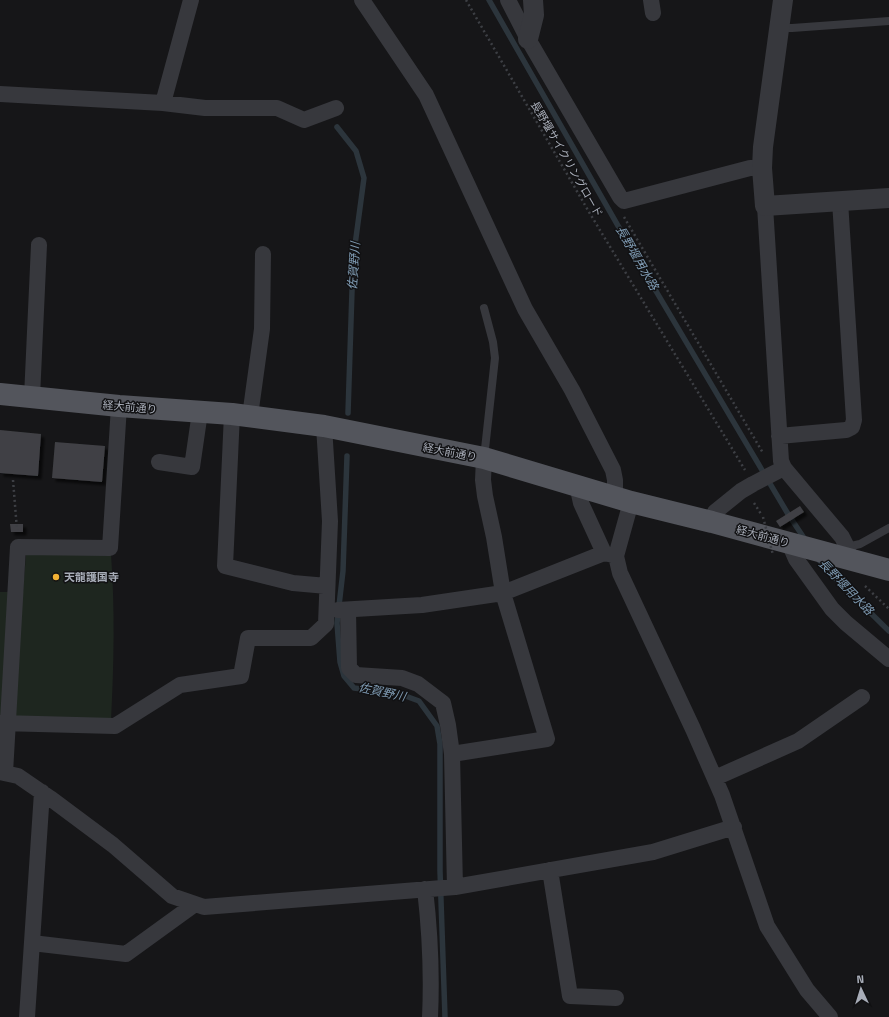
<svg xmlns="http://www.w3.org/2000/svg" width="889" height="1017" font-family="'Titillium Web','Noto Sans JP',sans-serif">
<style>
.green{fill:#1e261f}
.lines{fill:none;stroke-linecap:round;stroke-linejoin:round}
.stream{stroke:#2c353c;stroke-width:5.5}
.building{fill:#404145;filter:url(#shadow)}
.path{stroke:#3d3f44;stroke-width:2.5;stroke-dasharray:2 3;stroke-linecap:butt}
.service{stroke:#37383d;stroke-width:8}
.minor{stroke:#37383d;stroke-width:16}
.tertiary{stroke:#37383d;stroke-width:20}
.primary{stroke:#53555c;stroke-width:22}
.path-bridge{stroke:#3d3f44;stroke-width:2.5;stroke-dasharray:2 3;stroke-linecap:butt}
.poi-dot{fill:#f2b134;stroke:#111113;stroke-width:1.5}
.labels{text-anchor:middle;stroke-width:3;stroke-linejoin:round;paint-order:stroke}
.street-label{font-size:11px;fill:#a8adb8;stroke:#111113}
.poi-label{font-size:11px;font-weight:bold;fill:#a8adb8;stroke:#111113;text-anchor:start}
.water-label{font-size:12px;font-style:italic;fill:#7f9bb3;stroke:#111113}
</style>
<defs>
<filter id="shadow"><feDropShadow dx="3.5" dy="3.5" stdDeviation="1" flood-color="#0009"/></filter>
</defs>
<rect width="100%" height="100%" fill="#161618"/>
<path class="green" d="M26,554H111C115,609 114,664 111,720L13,717Z
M0,592H9L3,716H0Z"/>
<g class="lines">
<path class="stream" d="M489,0L637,259L788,514
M337,127L356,151L364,178L353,260L348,413
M347,456L343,571L337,623L340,662L344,676L354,688L400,694L419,701L437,726L440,744V871L445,1017
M792,520L806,541
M817,557L824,567L889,631"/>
</g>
<path class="building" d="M0,430L41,434L38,476L0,473Z
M55,442L105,446L102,482L52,478Z
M800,506L804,512L780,527L776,521Z
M10,524H23V532H11Z"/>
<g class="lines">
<path class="path" d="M466,0L589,212L745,470
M624,217L763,453
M13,480L17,530
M754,503L761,514
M865,586L889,609"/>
<path class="service" d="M780,28H792L889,21
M484,458L495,358L493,342L484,308
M847,547L860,544L889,528"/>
<path class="minor" d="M191,0L163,103L205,108H277L304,120L336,108
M362,0L426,95L525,309L572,390L613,470L615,480V497
M508,0L528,39L620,197L624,201L750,168H762
M651,0L653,13
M0,94L163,103
M765,206L781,461L784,468L842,537L847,547L850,559
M32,397L39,245
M232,414L225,566L293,583L327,586
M250,416L262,329L263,254
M779,436L846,430L852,427L854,420L840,201
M159,462L192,467L200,412
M577,485L581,503L604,553L613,555
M631,502L616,556L620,573L693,729L722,795L767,926L807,990L830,1017
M712,522L715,512L741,491L753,484L784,468
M789,543L796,559L832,609L846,623L889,659
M338,610L422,605L503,593L604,553
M348,610L349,668L356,675L402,678L418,684L443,703L448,725L452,754L455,887
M0,723L115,726L180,685L241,676L248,638H311L326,624L330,521L324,426
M452,754L547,739L503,593L494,537L485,496L483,480L484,458
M0,772L18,776L50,798L113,845L172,896L204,907L455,887L653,852L734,827
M5,773L18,547L110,548L119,406
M715,778L798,741L862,697
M550,870L570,996L616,998
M425,889C430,932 432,974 430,1017
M32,943L126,954L195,904
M27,1017L42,792"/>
<path class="tertiary" d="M783,0L763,147L762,168L765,206L889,198
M528,39L534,15L533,0"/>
<path class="primary" d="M0,394L119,406L232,414L324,426L484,458L631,502L712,522L889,570"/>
<path class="path-bridge" d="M763,517L773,555"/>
</g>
<circle class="poi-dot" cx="56" cy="577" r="4"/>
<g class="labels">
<g class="street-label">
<text transform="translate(567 159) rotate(60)" y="4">長野堰サイクリングロード</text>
<text transform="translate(130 407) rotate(5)" y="4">経大前通り</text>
<text transform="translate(450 452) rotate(11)" y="4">経大前通り</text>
<text transform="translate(763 536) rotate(15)" y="4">経大前通り</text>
</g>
<g class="poi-label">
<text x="64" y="581">天龍護国寺</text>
</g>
<g class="water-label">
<text transform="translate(637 258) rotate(60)" y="4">長野堰用水路</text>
<text transform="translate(354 266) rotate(-86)" y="4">佐賀野川</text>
<text transform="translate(846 587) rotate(46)" y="4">長野堰用水路</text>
<text transform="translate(382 692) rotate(12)" y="4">佐賀野川</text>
</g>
</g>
<g transform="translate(861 989) rotate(356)" stroke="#111113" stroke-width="3" paint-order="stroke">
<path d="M0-3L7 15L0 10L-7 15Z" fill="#a8adb8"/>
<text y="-6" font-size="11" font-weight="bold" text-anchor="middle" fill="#a8adb8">N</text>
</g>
</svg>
